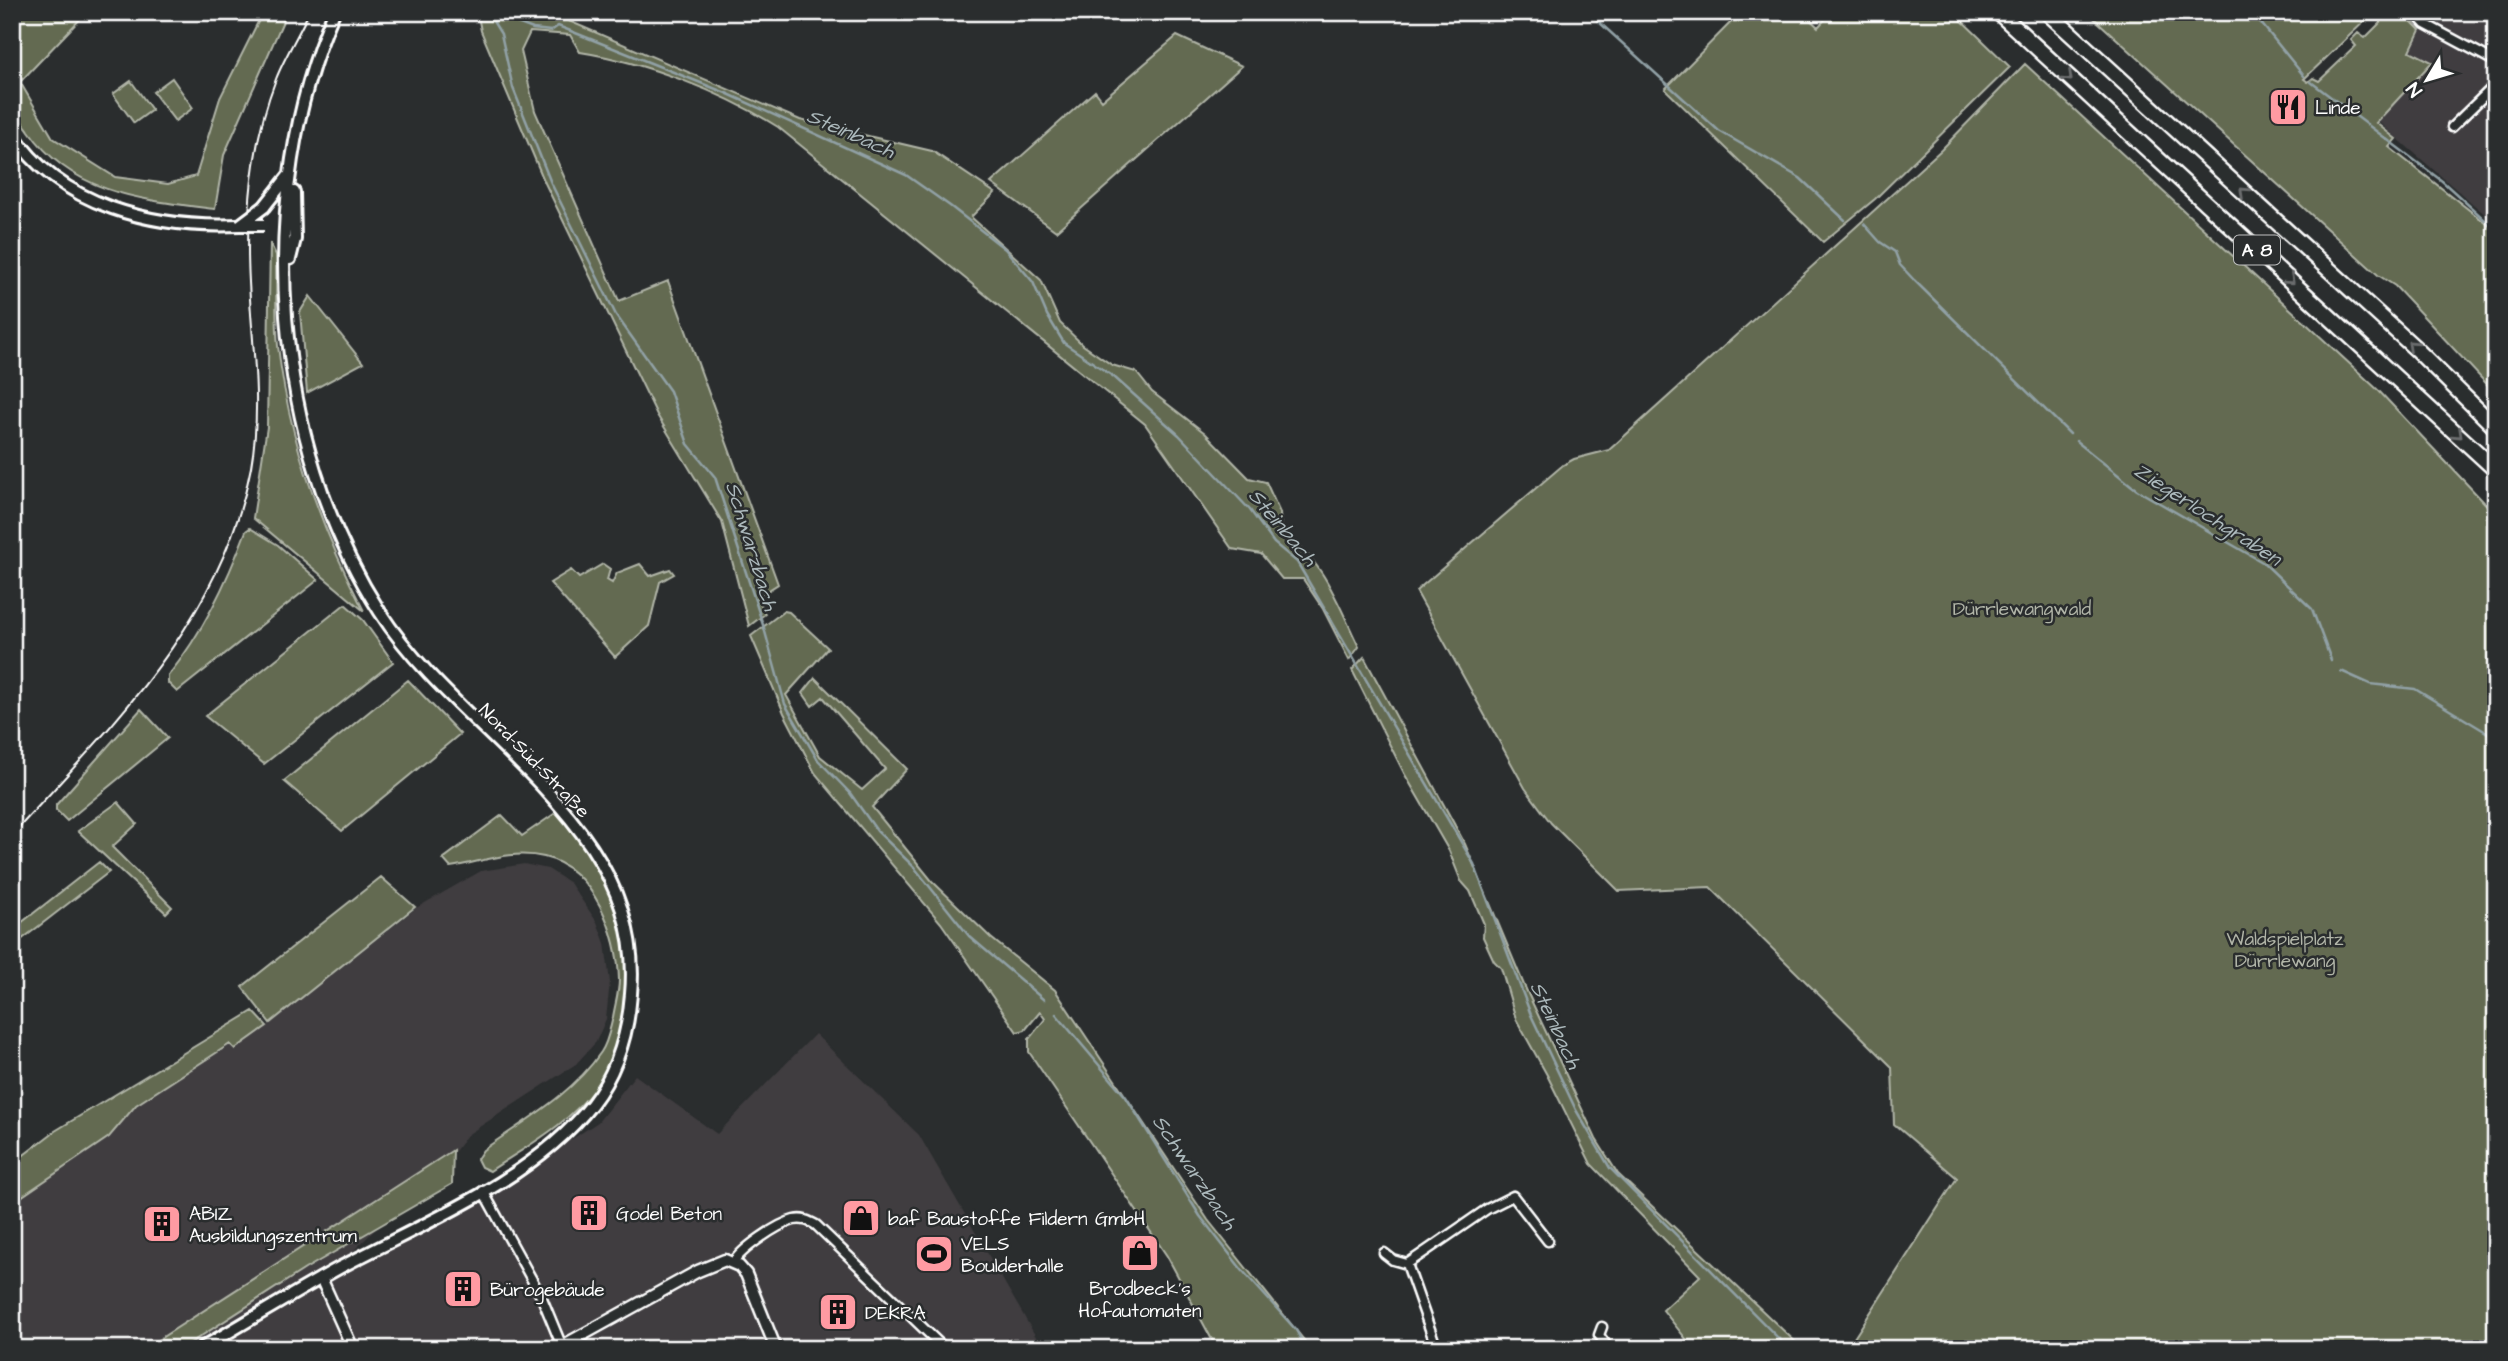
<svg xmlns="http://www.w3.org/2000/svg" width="2508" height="1361" font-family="'Architects Daughter',sans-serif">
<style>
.built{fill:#3f3c3f}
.green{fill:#636b51;stroke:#b1b5a8;stroke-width:2}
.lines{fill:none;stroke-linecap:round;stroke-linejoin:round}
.stream{stroke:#91a1a6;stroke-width:2.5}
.minor-casing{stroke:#fff;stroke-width:13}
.tertiary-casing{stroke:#fff;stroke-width:15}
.secondary-casing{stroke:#fff;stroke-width:16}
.motorway-casing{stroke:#fff;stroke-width:19}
.minor{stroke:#2a2d2e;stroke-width:8}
.tertiary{stroke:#2a2d2e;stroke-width:10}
.secondary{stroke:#2a2d2e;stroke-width:10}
.motorway{stroke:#2a2d2e;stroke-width:14}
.tram{stroke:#fff;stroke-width:2}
.secondary-bridge-casing{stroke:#fff;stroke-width:16;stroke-linecap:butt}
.secondary-bridge{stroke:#2a2d2e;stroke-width:10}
.oneway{stroke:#6a6c6d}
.labels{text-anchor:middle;stroke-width:5;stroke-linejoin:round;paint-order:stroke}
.shield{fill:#2a2d2e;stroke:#bfc0c0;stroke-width:2}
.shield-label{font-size:18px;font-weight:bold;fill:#fff}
.poi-label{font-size:19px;fill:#fff;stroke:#2a2d2e;text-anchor:start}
.park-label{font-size:19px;fill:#b1b5a8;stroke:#2a2d2e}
.street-label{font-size:19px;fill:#fff;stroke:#2a2d2e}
.water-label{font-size:21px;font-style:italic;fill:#acb9bc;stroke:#2a2d2e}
</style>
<rect width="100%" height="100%" fill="#2a2d2e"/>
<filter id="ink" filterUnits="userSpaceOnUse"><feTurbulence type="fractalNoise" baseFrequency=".0143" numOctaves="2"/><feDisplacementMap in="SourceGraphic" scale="14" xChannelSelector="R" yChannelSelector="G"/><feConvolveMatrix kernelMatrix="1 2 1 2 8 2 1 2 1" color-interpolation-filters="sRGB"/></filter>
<g filter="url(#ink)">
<path class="built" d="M2404,12H2496V224L2345,93L2418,29Z
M524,864L548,869L570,883L597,922L605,943L610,982L606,1019L596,1042L576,1064L467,1135L456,1150L328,1276L543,1158L598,1122L635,1075L717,1134L815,1034L919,1135L1043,1349H12V1203L109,1137L136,1105L230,1044L235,1049L267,1026L416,908L481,871Z"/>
<path class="green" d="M12,12H87L20,82L53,138L115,177L168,184L196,176L220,98L263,12H287L224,155L215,209C144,200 73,195 29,131C24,123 13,113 12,104C8,75 12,42 12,12Z
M483,12H548L800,120L932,151L995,193L971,217L1041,280L1060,323L1083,345L1112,365L1136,372L1152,392L1205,433L1249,478L1266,482L1280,513L1281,533C1323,557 1339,606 1359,647L1349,660L1323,609L1303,579H1282L1261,554L1232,549L1145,424L778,127C723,92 644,62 580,52L570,35L530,32L521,51L535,111L619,301L668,281L778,584L758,597L765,614L749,626L722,522L657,415L545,183L481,31L479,21Z
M1741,12H1802L1818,27L1832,12H1953L2010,67L1875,199L1823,242L1665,89Z
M2087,12H2367L2368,18L2304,79L2308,82L2313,78L2319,81L2356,46L2351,40L2358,33L2365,38L2381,22L2376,17L2382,12H2402L2420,30L2410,51L2432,62L2376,123L2396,139L2389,147L2496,231V394L2395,286L2378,275Z
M1177,36L1242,66L1056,231L991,183L1095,91L1102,100Z
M2025,64L2378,390L2496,515V1349H1847L1957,1178L1894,1124L1892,1067L1710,887L1619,891L1551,823L1525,788L1416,591L1563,465L1574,459L1609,450L1941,150Z
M172,78L193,108L175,121L153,92Z
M131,81L152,110L134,123L113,94Z
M270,243L276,255C277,285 275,316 278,346C289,441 320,527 364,611L253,518L267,427Z
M310,296L363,363L307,393L300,312Z
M250,528L278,545L318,580L177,692L168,683V676C203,632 226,584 246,531Z
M603,564L610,569L607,580L612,583L617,573L640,564L650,576L670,569L674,574L660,582L649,626L615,657L550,583L571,570L579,578Z
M345,604L363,620L393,662L264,764L205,716Z
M784,611L789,612L828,648L786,695L820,756L862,790L885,769L823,697L812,706L803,693L815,678L907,769L872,807L932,881L991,938L1055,990L1208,1220L1311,1349H1217L1167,1256L1029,1052V1039L1045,1019L1040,1012L1025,1030L1017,1032L941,923L815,773L784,713L751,636Z
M1364,657L1465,844L1524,985L1596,1139L1618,1174L1803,1349H1694L1663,1310L1700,1276L1591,1164L1547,1075L1516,1019L1501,968L1494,961L1483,937L1484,924L1470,891L1461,881L1449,851L1404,773L1352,670Z
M408,680L460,734L342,831L284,781Z
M141,709L168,738L67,821L56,810V805Z
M118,802L137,824L112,847L172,907L166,913L78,831Z
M557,812C569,826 585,841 594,858C631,928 644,1019 595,1088C569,1124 527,1146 490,1171L481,1167L477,1159L483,1150C524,1121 573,1094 601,1052C608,1042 610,1028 613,1017C615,1005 619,992 619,980C618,934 594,869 544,857C511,849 482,862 450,867L443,859L502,815L522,836Z
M99,862L109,872L12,947V930Z
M381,877L415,907L270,1023L242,987Z
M253,1011L267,1026L235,1049L230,1044L136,1105L109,1137L12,1203V1164L55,1131Z
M453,1150L452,1184L305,1269L181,1349H144Z"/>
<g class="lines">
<path class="stream" d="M488,12L533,29L551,31L558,26L726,93L906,175L950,206L1005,249L1033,282L1047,315L1064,343L1114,377L1179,435L1250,510L1274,543L1297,562L1474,864L1531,1015L1576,1110L1610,1168L1789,1349
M1588,12L1719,131L1800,178L1845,220
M2252,12L2304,76
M488,13L501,34L513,88L551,183L616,315L670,391L688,444L715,477L764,628L785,704L818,760L850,793L877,831L914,867L969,936L1044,1000
M2311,82L2442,181L2496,230
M1864,224L1880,242L1895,252L1900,265L1914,280L2070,434
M2076,441L2137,490L2264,563L2312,609L2331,660
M2341,671L2370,684L2415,689L2496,738
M1056,1014L1126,1097L1200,1216L1242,1270L1296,1330L1306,1349"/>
<g class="minor-casing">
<path id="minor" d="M2414,12L2425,24L2496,62
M2452,127L2496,84
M483,1191L542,1298L563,1349
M1384,1253L1393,1260L1407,1264
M733,1263C742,1248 778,1224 794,1220C803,1218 809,1221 816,1225L945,1349
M1407,1264L1487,1209L1513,1196L1548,1241
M1407,1264L1437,1349
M1602,1327L1599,1335L1609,1349"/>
</g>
<g class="tertiary-casing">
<path id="tertiary" d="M321,1278L353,1349
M557,1349L698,1271L725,1260L739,1266L746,1274L776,1349"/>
</g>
<g class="secondary-casing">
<path id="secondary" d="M12,132C59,207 156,229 240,225
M264,207L290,174
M290,259L295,239L294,192
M200,1349C247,1322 292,1294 339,1268C422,1224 533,1180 592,1104C616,1073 628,1033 631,994C647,822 461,739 380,612C272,443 253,197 334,12"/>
</g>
<g class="motorway-casing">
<path id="motorway" d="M1998,12L2496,470
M2047,12L2416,349L2496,428"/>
</g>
<use href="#minor" class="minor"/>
<use href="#tertiary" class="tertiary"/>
<use href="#secondary" class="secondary"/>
<use href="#motorway" class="motorway"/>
<path class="tram" d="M12,835C112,725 223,619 251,467C264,394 248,323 248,250C248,192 255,133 276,79C285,56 299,34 309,12"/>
<g class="secondary-bridge-casing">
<path id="secondary-bridge" d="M240,225L264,207
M240,225H264"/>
</g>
<use href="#secondary-bridge" class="secondary-bridge"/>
</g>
<defs><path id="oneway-chevron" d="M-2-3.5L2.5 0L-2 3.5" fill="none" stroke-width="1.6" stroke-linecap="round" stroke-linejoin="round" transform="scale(1.75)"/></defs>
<g class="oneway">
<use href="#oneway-chevron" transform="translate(2068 77) rotate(43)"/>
<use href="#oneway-chevron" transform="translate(2244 192) rotate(-137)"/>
<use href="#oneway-chevron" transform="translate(2290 280) rotate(42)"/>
<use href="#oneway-chevron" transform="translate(2412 345) rotate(-137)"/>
<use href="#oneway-chevron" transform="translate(2458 434) rotate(43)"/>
</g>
</g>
<defs>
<g id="restaurant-square" transform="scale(2.0125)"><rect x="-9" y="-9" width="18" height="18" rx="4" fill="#ff9aa2" stroke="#2a2d2e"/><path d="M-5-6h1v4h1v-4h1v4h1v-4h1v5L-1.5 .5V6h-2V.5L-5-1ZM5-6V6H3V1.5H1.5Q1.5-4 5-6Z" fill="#111"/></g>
<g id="building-square" transform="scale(2.0125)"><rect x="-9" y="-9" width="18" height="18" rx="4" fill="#ff9aa2" stroke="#2a2d2e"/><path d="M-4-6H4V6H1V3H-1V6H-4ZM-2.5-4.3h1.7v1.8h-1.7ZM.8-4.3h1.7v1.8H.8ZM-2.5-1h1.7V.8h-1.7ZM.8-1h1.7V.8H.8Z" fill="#111"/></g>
<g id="shop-square" transform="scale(2.0125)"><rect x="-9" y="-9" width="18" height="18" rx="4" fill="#ff9aa2" stroke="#2a2d2e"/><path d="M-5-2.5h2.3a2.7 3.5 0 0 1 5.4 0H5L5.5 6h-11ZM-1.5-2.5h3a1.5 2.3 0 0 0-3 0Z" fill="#111"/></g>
<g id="stadium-square" transform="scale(2.0125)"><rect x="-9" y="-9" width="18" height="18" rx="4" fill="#ff9aa2" stroke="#2a2d2e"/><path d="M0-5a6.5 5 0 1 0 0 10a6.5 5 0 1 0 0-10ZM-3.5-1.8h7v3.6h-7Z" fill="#111"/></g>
</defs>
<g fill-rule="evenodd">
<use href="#restaurant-square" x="2288" y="107"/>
<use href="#building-square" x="589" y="1213"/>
<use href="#shop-square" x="861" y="1218"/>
<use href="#building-square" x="162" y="1224"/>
<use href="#shop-square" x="1140" y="1253"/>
<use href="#stadium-square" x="934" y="1254"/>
<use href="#building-square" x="463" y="1289"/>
<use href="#building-square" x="838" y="1312"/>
</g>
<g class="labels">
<rect class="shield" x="2234" y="235.5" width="46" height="29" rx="5"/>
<g class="shield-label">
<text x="2257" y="256">A 8</text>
</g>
<g class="poi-label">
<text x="2315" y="114">Linde</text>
<text x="189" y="1220">ABIZ<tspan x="189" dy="22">Ausbildungszentrum</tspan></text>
<text x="616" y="1220">Godel Beton</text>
<text x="888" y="1225">baf Baustoffe Fildern GmbH</text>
<text x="961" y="1250">VELS<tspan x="961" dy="22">Boulderhalle</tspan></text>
<text x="1140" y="1295" text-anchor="middle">Brodbeck's<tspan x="1140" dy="22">Hofautomaten</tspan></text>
<text x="490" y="1296">Bürogebäude</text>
<text x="865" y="1319">DEKRA</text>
</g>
<g class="park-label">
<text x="2022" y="615">Dürrlewangwald</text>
<text x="2285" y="945">Waldspielplatz<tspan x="2285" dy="22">Dürrlewang</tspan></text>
</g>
<g class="street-label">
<text transform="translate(535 760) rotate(46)" y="7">Nord-Süd-Straße</text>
</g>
<g class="water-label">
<text transform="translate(851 133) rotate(24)" y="7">Steinbach</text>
<text transform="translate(2208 514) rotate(33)" y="7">Ziegerlochgraben</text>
<text transform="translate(1283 527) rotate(50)" y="7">Steinbach</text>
<text transform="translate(752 546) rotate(73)" y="7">Schwarzbach</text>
<text transform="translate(1556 1025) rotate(65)" y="7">Steinbach</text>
<text transform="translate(1195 1172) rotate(56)" y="7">Schwarzbach</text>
</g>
</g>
<rect width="2508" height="1361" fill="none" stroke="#2a2d2e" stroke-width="42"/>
<rect x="21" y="21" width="2466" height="1319" fill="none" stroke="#fff" stroke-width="2.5" filter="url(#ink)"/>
<g transform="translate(2427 80) rotate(232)" stroke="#2a2d2e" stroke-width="5" paint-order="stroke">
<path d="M0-5L12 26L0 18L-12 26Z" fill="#ffffff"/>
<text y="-10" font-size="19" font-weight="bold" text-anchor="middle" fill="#ffffff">N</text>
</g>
</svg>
